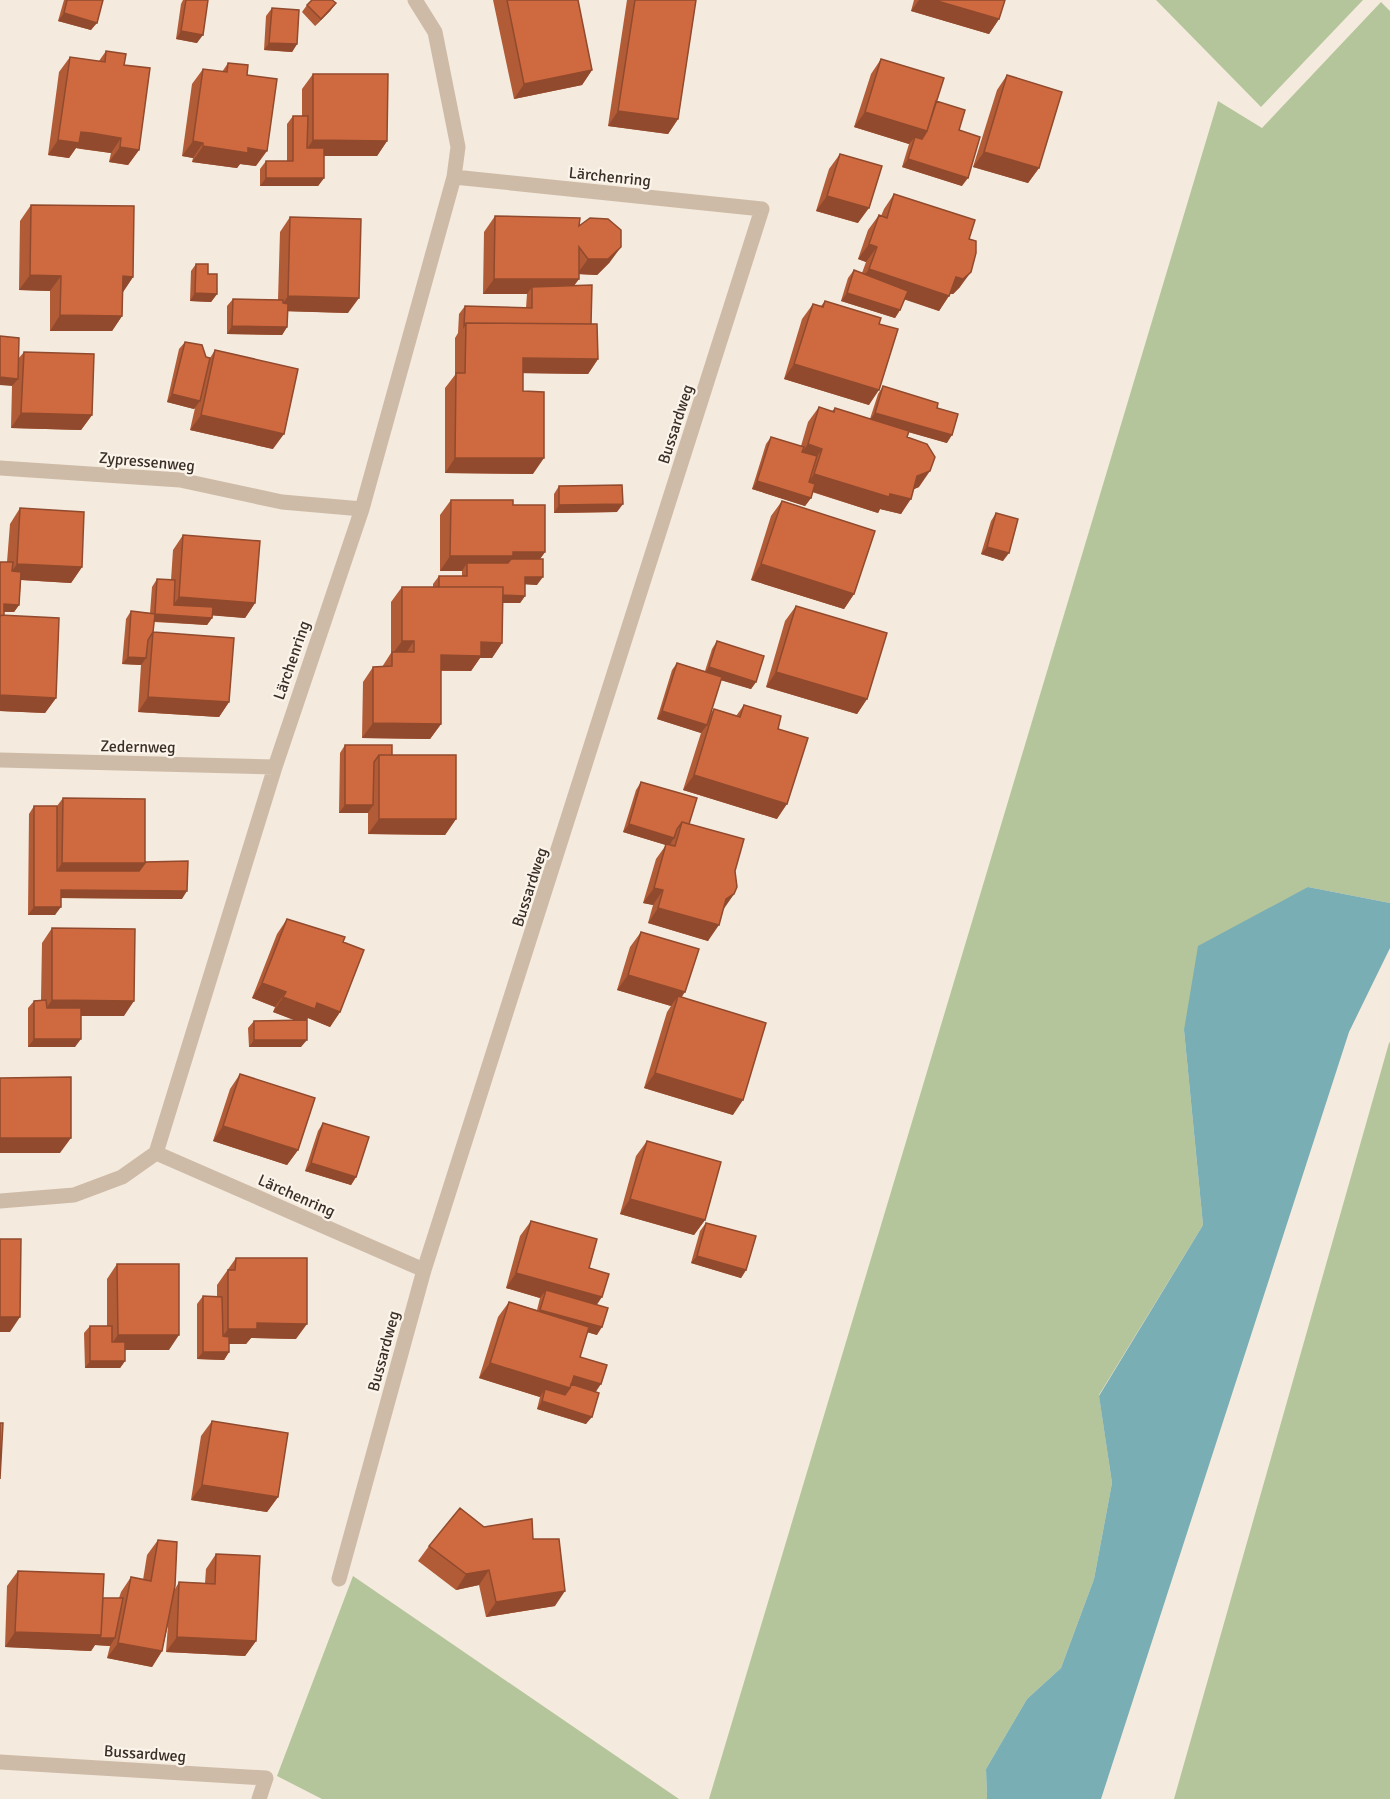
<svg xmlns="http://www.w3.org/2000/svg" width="1390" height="1799" font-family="Signika,sans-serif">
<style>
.green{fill:#b5c59b}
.water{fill:#79aeb4}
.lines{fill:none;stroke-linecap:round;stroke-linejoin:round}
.minor{stroke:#cebba7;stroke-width:15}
.wall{fill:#b25b37}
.shaded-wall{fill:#914a2d}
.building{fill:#cf6a40;stroke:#914a2d;stroke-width:1.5}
.labels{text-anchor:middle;stroke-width:4.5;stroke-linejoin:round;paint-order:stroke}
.street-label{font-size:16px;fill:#3a2f28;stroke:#fbf4ea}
</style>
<rect width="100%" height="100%" fill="#f4eadd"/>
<path class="green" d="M1156,0H1363L1261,107Z
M1381,2L1390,11V903L1308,887L1184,1030L1203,1225L1099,1395L1112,1483L1094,1579L1061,1668L1027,1699L986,1769L987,1799H709L1218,101L1262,128Z
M1390,1042V1799H1174L1389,1043Z
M353,1576L679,1799H322L277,1776Z"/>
<path class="water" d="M1308,887L1390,903V948L1349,1032L1101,1799H987L986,1769L1027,1699L1061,1668L1094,1579L1112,1483L1099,1396L1203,1225L1184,1030L1198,946Z"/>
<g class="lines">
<path class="minor" d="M0,468L180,480L282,502L362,509
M0,760L275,767
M156,1153L424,1270
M0,1201L74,1195L122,1177L156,1153L275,767L362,509L454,177L458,147L435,32L415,0
M339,1579L424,1270L762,209L454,177
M0,1762L266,1778L259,1799"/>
</g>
<path class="wall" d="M64,0H103L91,30L58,21Z
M183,0H208L197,43L176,39L181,4Z
M493,0H578L592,70L582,85L514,99Z
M627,0H696L678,119L668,134L608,126Z
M914,0H1005L999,19L989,34L911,11Z
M336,3L330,11L315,26L302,12L307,5Z
M272,8L297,44L292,52L264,50L266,16Z
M106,51L124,65L139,150L128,165L109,162L111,153L81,149L76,148L69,158L48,155L59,72L70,57L99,61Z
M881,59L936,101L959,130L962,186L902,167L909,144L854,127L871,74Z
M228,63L247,75L256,166L240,164L237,168L192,162L193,158L182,156L192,84L203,69L222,72Z
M313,74L387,141L377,156H324V178L318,186H260V169L266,161H287V124L293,116H302V89Z
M1007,75L1039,168L1028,183L973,167L997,90Z
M840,154L858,223L816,211L829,169Z
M894,194L969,239L960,287L953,294H950L939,311L905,299L900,310L895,318L841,301L848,278L854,270L862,273L866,262L858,259L868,230L879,215L881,216L884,209Z
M31,205L133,277L123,292L122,316L112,331H50V291L19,290L20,221Z
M495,216L579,226L610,262L597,275L579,274V279L574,285L591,324L598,359L588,374L523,373V391L533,474L445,473V388L455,375V338L458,333L459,314L465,306L526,308L527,294H483L484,232Z
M290,217L348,313L287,311V327L282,335L227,334V306L233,299L278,300L280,232Z
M196,264L208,274L217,294L211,302L190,301L191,271Z
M825,301L879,324L869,405L784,379L802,319L813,304L821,306Z
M185,342L206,357L210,358L215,350L273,449L190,430L195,408L194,409L167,402L179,349Z
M24,352L92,415L81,430L11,428L12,386L18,359Z
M883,386L937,408L947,443L909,432L907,437L919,487L914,489L901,514L880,509L878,513L812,492L811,498L805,506L752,489L766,444L771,437L801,446L808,422L819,407L832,411L835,408L870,419L878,394Z
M559,486L617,512L554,513V494Z
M451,500L513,505L545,552L540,559L537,585L525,584V596L520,603H503L502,643L492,658H480L471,671H441V724L430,739L362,738L363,682L373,667H382L391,653V602L402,587H433V584L439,576H462V571H440V515Z
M782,501L854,594L844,609L751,580L771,516Z
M20,508L82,567L71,583L21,580L19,605L14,612H4V615L56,698L45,713L0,711V562H7L10,524Z
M996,513L1003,561L981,554L991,521Z
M183,535L255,603L245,618L212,615V618L207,625L154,622L153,632L229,702L219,717L138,712L141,665L122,664L126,619L131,611L150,613L152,587L157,579L171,580L173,550Z
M796,606L867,699L857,714L766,687L785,621Z
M717,641L756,682L751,689L721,680L709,716L714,709L736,716L744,705L778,729L777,819L683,790L701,733L657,719L672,670L677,663L705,671L712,649Z
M345,745L392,755L456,819L445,835L368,834V813H339L340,753Z
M641,782L689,824L735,871L734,894L723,909L708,941L648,923L653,905L643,903L656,859L666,845L623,832L636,790Z
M63,798L145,862L182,899L61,898L55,915H28L29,814L34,806H57Z
M287,919L343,942L340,1012L330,1027L308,1018L307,1020L301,1047H249L248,1028L254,1021L295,1020L273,1012L275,1007L252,998L277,934Z
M52,928L124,1016H81L75,1047H28V1008L34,1001L41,1000L42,943Z
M641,932L682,998L733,1115L644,1088L667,1012L671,1006L617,990L630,947Z
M240,1074L298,1150L287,1165L213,1141L230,1089Z
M323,1123L356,1177L351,1185L305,1171L318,1131Z
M647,1141L705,1220L694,1235L620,1214L636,1156Z
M531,1221L589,1268L597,1305V1335L587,1332L580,1357L596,1392L586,1424L537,1409L540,1397L479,1378L498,1317L509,1302L537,1310L540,1298L506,1288L520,1236Z
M706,1223L746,1270L741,1278L691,1263L700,1231Z
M236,1258L296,1339L251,1338L246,1344H229V1352L224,1360L197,1359V1304L203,1296L217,1297V1285Z
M117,1264L169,1350H125V1361L120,1368H85L84,1333L90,1326H107V1279Z
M212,1421L278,1497L267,1512L191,1500L201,1436Z
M533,1539L555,1606L486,1617L479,1585L456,1590L418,1561L429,1546Z
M158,1540L175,1589L179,1582L205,1583L206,1569L216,1554L256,1641L245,1656L166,1652L168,1625L162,1651L152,1667L107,1658L110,1646L95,1645L91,1651L5,1647L7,1586L18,1571L103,1598H119L121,1592L131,1577L143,1580L147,1555Z"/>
<path class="shaded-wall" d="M919,0H934L999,19L989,34L911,11Z
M336,3L330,11L315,26L321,19Z
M64,13L97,23L91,30L58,21Z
M181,31L203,35L197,43L176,39Z
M269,43L297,44L292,52L264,50Z
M592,70L582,85L514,99L524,84Z
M618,111L678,119L668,134L608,126Z
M865,112L927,131L916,146L915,137L909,144L854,127Z
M81,132L121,138L111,153L76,148L69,158L48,155L58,140Z
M313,140L387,141L377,156H302Z
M193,141L203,143L193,158L182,156Z
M203,146L248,148L267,151L256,166L240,164L237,168L192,162Z
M120,147L139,150L128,165L109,162Z
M984,152L1039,168L1028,183L973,167Z
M908,159L968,178L962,186L902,167Z
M266,178H324L318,186H260Z
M827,196L869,208L858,223L816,211Z
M869,244L877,247L866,262L858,259Z
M621,247L610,262L597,275L577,274L588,259Z
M869,269L949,296L939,311L858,284Z
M971,272L960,287L953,294L945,292L956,277Z
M30,275L61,276L50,291L19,290Z
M123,276L133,277L123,292Z
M494,279H579L568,294L532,287L527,294H483Z
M195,293L217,294L211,302L190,301Z
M847,293L900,310L895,318L841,301Z
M288,296L359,298L348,313L278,311Z
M60,315L122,316L112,331H50Z
M232,326L287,327L282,335L227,334Z
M523,358L598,359L588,374L512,373Z
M794,364L879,390L869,405L784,379Z
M0,377L18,379L12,386L0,385Z
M172,394L200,401L194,409L167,402Z
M21,413L92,415L81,430L11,428Z
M875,413L952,435L947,443L869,421Z
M201,415L284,434L273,449L190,430Z
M808,444L822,449L812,464L797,459Z
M455,458H544L533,474L445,473Z
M930,471L919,487L907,492L917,476Z
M814,474L890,494L911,499L901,514L880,509L878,513L804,489Z
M757,481L811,498L805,506L752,489Z
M623,504L617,512L554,513L559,505Z
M987,547L1009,553L1003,561L981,554Z
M513,552H545L534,567L467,563L462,571H440L450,556Z
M17,564L82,567L71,583L6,579Z
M761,564L854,594L844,609L751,580Z
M525,577H543L537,585L520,584Z
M438,594L525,596L520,603L433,602Z
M179,597L255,603L245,618L168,612Z
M4,604L19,605L14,612H0Z
M155,614L212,618L207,625L149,621Z
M402,641H414L404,656H391Z
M481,642L502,643L492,658H480L471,671L430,670L441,655Z
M128,657L146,658L141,665L122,664Z
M709,667L756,682L751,689L703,675Z
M776,672L867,699L857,714L766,687Z
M0,695L56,698L45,713L0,711Z
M148,697L229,702L219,717L138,712Z
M662,711L707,725L701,733L657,719Z
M373,723L441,724L430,739L362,738Z
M694,775L787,804L777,819L683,790Z
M345,805H373L368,813H339Z
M379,819H456L445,835L368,834Z
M629,824L674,838L669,846L623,832Z
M62,863H145L134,878H52Z
M654,888L663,890L653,905L643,903Z
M61,890L187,891L182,899L56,898Z
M734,894L723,910L726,899Z
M34,907H61L55,915H28Z
M658,908L719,925L708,941L648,923Z
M628,975L685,992L675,1007L678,996L671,1006L617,990Z
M262,983L286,992L275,1007L252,998Z
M283,997L317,1003L340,1012L330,1027L308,1018L304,1024L273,1012Z
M52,1000L134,1001L124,1016H41Z
M34,1039H81L75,1047H28Z
M254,1040H307L301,1047H249Z
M655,1073L743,1100L733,1115L644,1088Z
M223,1126L298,1150L287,1165L213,1141Z
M0,1138H71L60,1153H0Z
M311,1163L356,1177L351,1185L305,1171Z
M630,1199L705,1220L694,1235L620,1214Z
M697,1256L746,1270L741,1278L691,1263Z
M516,1273L602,1297L592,1312L546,1290L540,1298L506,1288Z
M540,1310L602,1327L597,1335L534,1317Z
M0,1317H20L10,1332H0Z
M257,1323L307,1324L296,1339L251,1338L246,1344H217L228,1329Z
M118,1335H179L169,1350H107Z
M203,1352H229L224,1360L197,1359Z
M90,1361H125L120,1368H85Z
M490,1363L574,1376L601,1384L591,1399L559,1403L545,1389L540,1397L479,1378Z
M542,1401L592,1417L586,1424L537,1409Z
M202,1485L278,1497L267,1512L191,1500Z
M489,1570L479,1585L456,1590L466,1574Z
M565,1591L555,1606L486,1617L496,1602Z
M15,1632L101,1635L115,1638L110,1646L95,1645L91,1651L5,1647Z
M177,1637L256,1641L245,1656L166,1652Z
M118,1643L162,1651L152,1667L107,1658Z"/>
<path class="building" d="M67,0H103L97,23L64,13Z
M186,0H208L203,35L181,31Z
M312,0H332L336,3L321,19L307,5Z
M507,0H578L592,70L524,84Z
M635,0H696L678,119L618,111Z
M934,0H1005L999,19Z
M272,8L299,10L297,44L269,43Z
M106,51L126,54L124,65L150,68L139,150L120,147L121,138L91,133L81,132L79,143L58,140L70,57L105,62Z
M881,59L944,78L927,131L865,112Z
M228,63L248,65L247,75L277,79L267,151L248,148V153L203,146V143L193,141L203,69L227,72Z
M313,74H388L387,141L313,140Z
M1007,75L1062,92L1039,168L984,152Z
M936,101L965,110L959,130L980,137L968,178L908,159L915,137L922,139L927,131Z
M293,116H308L307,148H324V178H266V161H293Z
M840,154L882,166L869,208L827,196Z
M894,194L975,220L969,239L976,241V253L971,272L963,279L956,277L949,296L869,269L877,247L869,244L879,215L887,218Z
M31,205L134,206L133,277L123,276L122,316L60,315L61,276L30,275Z
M495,216L580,218L579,226L590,218L608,219L621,230V247L608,259H588L579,247V279H494Z
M290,217L361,219L359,298L288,296Z
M196,264H208V274H217V294L195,293Z
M854,270L908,291L900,310L847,293Z
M592,285L591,324L466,323L464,326L465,306L532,308V287Z
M233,299L283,300V303L288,304L287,327L232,326Z
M825,301L881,318L879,324L898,329L879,390L794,364L813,304L823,307Z
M466,323L597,324L598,359L523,358V391L544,392V458H455L456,373H465Z
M0,336L19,338L18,379L0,377Z
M185,342L202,345L206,357L210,358L200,401L172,394Z
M215,350L298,369L284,434L201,415Z
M24,352L94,354L92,415L21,413Z
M883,386L938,403L937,408L958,414L952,435L875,413Z
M819,407L834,412L835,408L909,431L907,437L927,444L935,457L930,471L917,476L911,499L890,494L889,497L814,474L822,449L808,444Z
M771,437L804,447L802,452L817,456L809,482L815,484L811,498L757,481Z
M622,485L623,504L559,505V486Z
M451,500H513V505H545V552H513V556H450Z
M782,501L875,531L854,594L761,564Z
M20,508L84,512L82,567L17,564Z
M996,513L1018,519L1009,553L987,547Z
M183,535L260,541L255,603L179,597Z
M511,559H543V577H525V596L503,595V587H439V576H467V563H508Z
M0,562H13L12,571L21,572L19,605L4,604V615L0,616Z
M157,579L175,580L174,605L213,607L212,618L155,614Z
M402,587H503L502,643L481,642V656L441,655V724L373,723V667L392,666V652H414V641H402Z
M796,606L887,633L867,699L776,672Z
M131,611L155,614L153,632L148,640L146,658L128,657Z
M0,615L59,618L56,698L0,695Z
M153,632L234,638L229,702L148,697Z
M717,641L764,656L756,682L709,667Z
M677,663L722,677L707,725L662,711Z
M744,705L781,716L778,729L808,738L787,804L694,775L714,709L740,717Z
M345,745H392V755H379L374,762L373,805H345Z
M379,755H456V819H379Z
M641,782L697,798L689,824L682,822L677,829L674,838L629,824Z
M63,798L145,799V863H62Z
M34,806H57V871H139L145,863V862L188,861L187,891L61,890V907H34Z
M682,822L744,839L735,871L737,887L734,894L726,899L719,925L658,908L663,890L654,888L666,844L675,846Z
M287,919L345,937L343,942L364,950L340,1012L317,1003L315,1009L283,997L286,992L262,983Z
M52,928L135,929L134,1001L52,1000Z
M641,932L699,949L685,992L628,975Z
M678,996L766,1023L743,1100L655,1073Z
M46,1000L47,1008H81V1039H34V1001Z
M307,1020V1040H254V1021Z
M240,1074L315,1098L298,1150L223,1126Z
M71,1077V1138H0V1078Z
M323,1123L369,1137L356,1177L311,1163Z
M647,1141L721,1162L705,1220L630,1199Z
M531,1221L597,1239L589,1268L609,1274L602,1297L516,1273Z
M706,1223L756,1236L746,1270L697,1256Z
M0,1239H21L20,1317H0Z
M236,1258H307V1324L257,1323V1329H228V1270H235Z
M117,1264H179V1335H118Z
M546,1290L608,1308L602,1327L540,1310Z
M203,1296L222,1297L223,1336L229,1337V1352H203Z
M509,1302L589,1327L580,1357L607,1365L601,1384L574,1376L570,1388L490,1363Z
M90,1326H112V1342H125V1361H90Z
M571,1384L599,1393L592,1417L542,1401L545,1389L565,1395L570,1388Z
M212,1421L288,1433L278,1497L202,1485Z
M0,1423H3L0,1479Z
M460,1508L484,1527L532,1519L533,1539H559L565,1591L496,1602L489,1570L466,1574L429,1546Z
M158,1540L177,1542L175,1586L162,1651L118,1643L131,1577L151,1581Z
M216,1554L260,1556L256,1641L177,1637L179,1582L215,1584Z
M18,1571L104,1574L101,1635L15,1632Z
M103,1598H123L115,1638H100L101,1635Z"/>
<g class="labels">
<g class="street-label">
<text transform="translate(610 176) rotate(6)" y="6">Lärchenring</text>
<text transform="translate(675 424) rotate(-72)" y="6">Bussardweg</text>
<text transform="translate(147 461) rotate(5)" y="6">Zypressenweg</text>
<text transform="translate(291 660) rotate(-71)" y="6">Lärchenring</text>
<text transform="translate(138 746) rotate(1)" y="6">Zedernweg</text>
<text transform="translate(529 887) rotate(-72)" y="6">Bussardweg</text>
<text transform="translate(297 1195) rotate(24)" y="6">Lärchenring</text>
<text transform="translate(383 1351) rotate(-75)" y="6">Bussardweg</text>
<text transform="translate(145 1753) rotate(4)" y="6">Bussardweg</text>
</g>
</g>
</svg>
